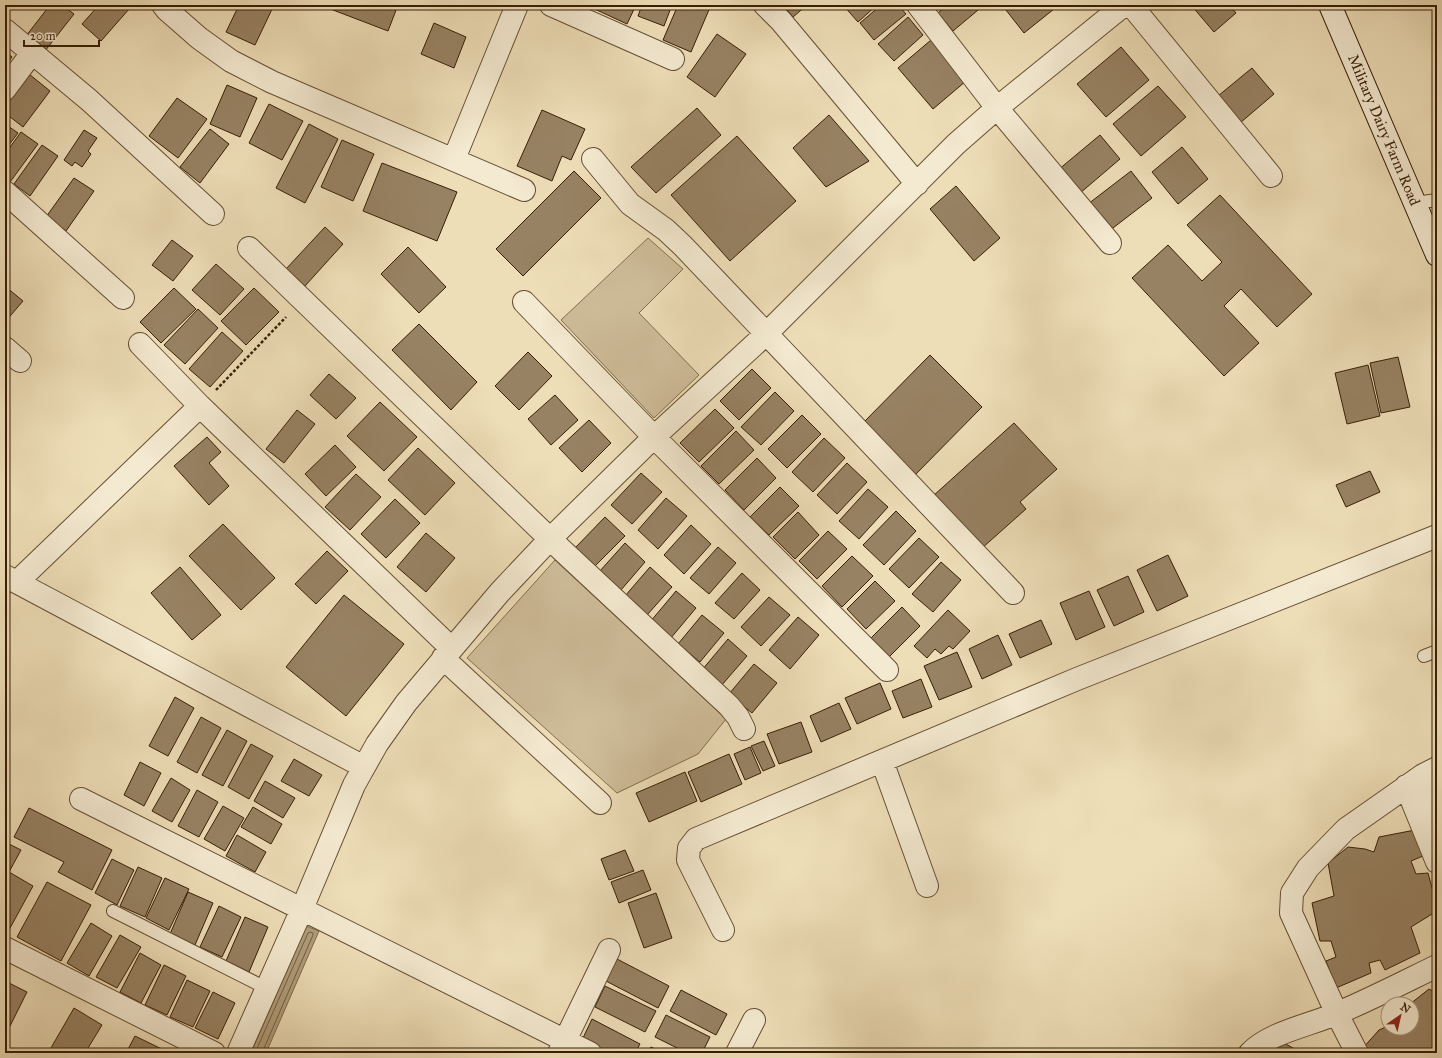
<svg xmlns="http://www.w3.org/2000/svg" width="1442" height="1058" font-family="'IM FELL Great Primer',serif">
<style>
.green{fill:#cfbd9a;stroke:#846e50}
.water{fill:#b09d7b;stroke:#806a4c}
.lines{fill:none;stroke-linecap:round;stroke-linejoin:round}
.shore{stroke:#745e40;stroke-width:1}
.building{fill:#978263;stroke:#381e06}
.service-casing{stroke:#664e32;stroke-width:14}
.minor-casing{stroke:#664e32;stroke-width:24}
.secondary-casing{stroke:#381e06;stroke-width:24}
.path{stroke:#381e06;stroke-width:2.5;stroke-dasharray:3 2;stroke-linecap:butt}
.service{stroke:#f4ead1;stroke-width:12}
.minor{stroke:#f4ead1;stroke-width:22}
.secondary{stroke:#f4ead1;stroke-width:22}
.labels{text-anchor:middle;stroke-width:3;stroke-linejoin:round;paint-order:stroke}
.street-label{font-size:15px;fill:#381e06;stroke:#f4ead1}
</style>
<rect width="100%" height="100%" fill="#eedeb8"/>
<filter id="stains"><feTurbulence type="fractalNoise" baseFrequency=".005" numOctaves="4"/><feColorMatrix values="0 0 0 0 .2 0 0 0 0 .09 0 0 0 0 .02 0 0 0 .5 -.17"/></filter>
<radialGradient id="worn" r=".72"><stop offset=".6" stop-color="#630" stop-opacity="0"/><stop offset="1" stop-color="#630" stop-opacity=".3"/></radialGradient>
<path class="green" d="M648,238L683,269L639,313L699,375L654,418L561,320Z
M555,560L726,719L698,754L617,793L467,658Z"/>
<path class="water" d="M306,926L319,931L266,1053H251Z"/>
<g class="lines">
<path class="shore" d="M255,1053L308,933L310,932L313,933V935L262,1053"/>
</g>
<path class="building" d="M50,5H62L74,14L45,51L26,36Z
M99,5H127L130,8L101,41L82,24Z
M239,5H274L255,45L226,32Z
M320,5H398L388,31Z
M586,5H636L627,24Z
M642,5H672L664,26L638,16Z
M678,5H711L691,52L663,40Z
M783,5H807L793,17Z
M843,5H877L858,22Z
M881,5H898L906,14L874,40L860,23Z
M947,5H984L953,31L938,13Z
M1002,5H1051L1054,9L1024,33Z
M1191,5H1229L1236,13L1214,32Z
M908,17L923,35L894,61L878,44Z
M434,23L466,37L454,68L421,54Z
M717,34L746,54L715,97L687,77Z
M931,40L966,81L933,109L898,68Z
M1121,47L1149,80L1106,117L1077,84Z
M5,51L12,57L5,66Z
M1252,68L1274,94L1240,123L1218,96Z
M29,74L50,91L23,127L5,113V106Z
M227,85L257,98L240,137L210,124Z
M1158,86L1186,117L1141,156L1113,124Z
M177,98L207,119L178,158L149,136Z
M269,104L303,121L282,160L249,143Z
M697,108L721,135L656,193L631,167Z
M542,110L585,129L571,160L562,156L552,181L517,166Z
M829,115L869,161L826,187L793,148Z
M5,124L18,133L5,150Z
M309,124L338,139L305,203L276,188Z
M210,129L229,144L200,183L180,167Z
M84,130L97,138L88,151L91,154L82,167L75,162L72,166L64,160Z
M21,132L38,144L10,182L5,178V154Z
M1100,135L1120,159L1079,194L1058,170Z
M737,136L796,201L730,261L671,195Z
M342,140L374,154L353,201L321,187Z
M42,145L58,156L30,196L14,184Z
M1182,147L1208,179L1178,204L1152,172Z
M382,163L457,192L437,241L363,211Z
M574,171L601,198L523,276L496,249Z
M1131,171L1152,198L1109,231L1088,204Z
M74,178L94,191L66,231L46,217Z
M956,186L1000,238L974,261L930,209Z
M1220,195L1312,294L1277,327L1241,289L1224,306L1259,343L1224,376L1132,278L1168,245L1202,281L1222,262L1187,225Z
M325,227L343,244L305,286L286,269Z
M172,240L193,256L173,281L152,265Z
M408,247L446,287L419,313L381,274Z
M216,264L244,289L220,315L192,290Z
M6,287L23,301L5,322V289Z
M174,288L196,309L161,343L140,322Z
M254,288L279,312L246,345L221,321Z
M198,309L218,328L185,364L164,345Z
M419,324L477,382L451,410L392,350Z
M222,332L243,351L210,387L189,369Z
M528,352L552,376L519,410L495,386Z
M930,355L982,407L914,476L862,424Z
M1398,357L1410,407L1381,413L1370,363Z
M1368,365L1380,416L1347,424L1335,373Z
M752,369L771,388L739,420L720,401Z
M329,374L356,398L336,419L310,395Z
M775,392L794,411L761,445L741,427Z
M555,395L578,420L551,445L528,419Z
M380,402L417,437L384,471L347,436Z
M715,409L734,428L699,462L680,443Z
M297,410L315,424L284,463L266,449Z
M802,415L821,434L787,468L768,449Z
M589,420L611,443L582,472L559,448Z
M1014,423L1057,469L1020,502L1026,509L981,549L933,496Z
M736,431L754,450L719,484L701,466Z
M207,437L221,452L209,463L229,486L209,505L174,466Z
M824,438L845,458L813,492L792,472Z
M335,445L356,467L326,496L305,474Z
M418,448L455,483L425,515L388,480Z
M757,458L776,478L744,510L725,490Z
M847,463L867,482L837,514L817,495Z
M1370,471L1380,492L1346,507L1336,485Z
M641,473L662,492L632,524L611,505Z
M356,474L381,497L350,530L325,507Z
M780,487L799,506L769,535L750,517Z
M868,489L888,507L859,539L839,521Z
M666,498L687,516L658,549L638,530Z
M395,499L420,523L386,558L361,534Z
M896,511L916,531L884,565L863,545Z
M798,512L819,535L795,559L773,537Z
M605,517L625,536L594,567L575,548Z
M223,524L275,578L241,610L189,556Z
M691,525L711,544L684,574L664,555Z
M828,531L847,549L817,579L799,561Z
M426,533L455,558L426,592L397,567Z
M919,538L939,557L909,588L889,569Z
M625,543L645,562L621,590L599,572Z
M718,547L736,563L709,594L690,578Z
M327,551L348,571L316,604L295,584Z
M1168,555L1188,596L1157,611L1137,570Z
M852,556L873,576L842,607L822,586Z
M941,562L961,580L933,612L912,594Z
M180,567L221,615L192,640L151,593Z
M650,567L672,587L647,615L625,596Z
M742,573L760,590L734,619L715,603Z
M1128,576L1144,612L1114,626L1097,590Z
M875,581L895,601L866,629L847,609Z
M676,591L696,608L670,639L650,622Z
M1089,591L1105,627L1076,640L1060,603Z
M344,595L404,644L346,716L286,667Z
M769,597L790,615L761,646L741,627Z
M902,607L920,626L889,657L871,638Z
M948,610L970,631L953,649L949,646L941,654L935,649L927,658L914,646Z
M702,615L724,633L700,662L678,644Z
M798,617L819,635L790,669L769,650Z
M1041,620L1052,644L1020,658L1009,634Z
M998,635L1012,665L982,679L969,649Z
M728,639L747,656L721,686L702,670Z
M957,652L972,687L939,700L924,666Z
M754,664L777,683L752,713L729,694Z
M921,679L932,707L903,718L892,691Z
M880,683L891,709L857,724L845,698Z
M175,697L194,708L168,756L149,746Z
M839,703L851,729L821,742L810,716Z
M201,717L221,728L197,773L177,762Z
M801,722L812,752L779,764L767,734Z
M227,730L247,741L223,786L202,775Z
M764,741L775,766L763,771L751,746Z
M251,744L273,756L249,799L228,787Z
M750,747L761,773L745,780L734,754Z
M729,754L742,784L701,802L688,772Z
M294,759L322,775L309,796L281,781Z
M140,762L161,773L144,806L124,795Z
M685,772L697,801L649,822L636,793Z
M171,778L190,790L172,822L152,811Z
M265,781L295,798L283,818L254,801Z
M197,790L218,802L199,837L178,826Z
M223,806L244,818L225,851L204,839Z
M253,807L282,824L271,844L241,827Z
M29,808L112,850L92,890L58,872L64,862L14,837Z
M1415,830L1423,856L1411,861L1416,874L1428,873L1437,906V911L1411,927L1420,953L1385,970L1380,960L1369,963L1371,973L1336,988L1326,961L1336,957L1331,941H1320L1312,903L1334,896L1328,863L1348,847L1365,849L1374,852L1379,837Z
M237,835L266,852L255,872L226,856Z
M5,842L21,850L9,872L33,886L9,930L5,927Z
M625,850L634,871L609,880L601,859Z
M112,859L134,870L117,905L95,893Z
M138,867L162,878L145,917L120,906Z
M643,870L651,890L619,903L611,882Z
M165,878L189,889L169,930L146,918Z
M47,882L91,905L61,961L17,937Z
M188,892L213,903L195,945L170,934Z
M656,893L672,938L644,948L628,903Z
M219,906L241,917L222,957L200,947Z
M245,917L268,927L249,972L226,961Z
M91,923L112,936L89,976L67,963Z
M120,935L141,947L117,988L96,977Z
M140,953L161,965L141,1003L120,992Z
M617,959L669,986L658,1008L606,981Z
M164,965L186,976L167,1015L145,1005Z
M187,980L210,991L193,1027L170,1017Z
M5,981L27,992L5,1036Z
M605,986L656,1011L645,1032L595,1007Z
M1429,989L1437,993V1053H1365L1362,1049L1379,1030L1388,1026V1028H1398L1406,1031V1028H1412V1004H1410Z
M681,990L727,1014L716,1035L670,1011Z
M213,992L235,1003L218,1039L195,1028Z
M74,1008L102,1025L85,1053H48Z
M666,1015L710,1037L702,1053H687L655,1037Z
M592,1019L640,1044L635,1053H606L582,1040Z
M135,1036L170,1053H126Z
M1282,1042L1302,1053H1258Z
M651,1047L663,1053H647Z"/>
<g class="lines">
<g class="service-casing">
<path id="service" d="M1415,203L1437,200
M1424,656L1437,651
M113,911L268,989"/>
</g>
<g class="minor-casing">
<path id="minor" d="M163,5L167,10L199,38L231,61L272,82L524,190
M551,5L673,59
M765,5L781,21L917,184
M918,5L997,108L1110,243
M1131,5L1271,176
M5,30L89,100L213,214
M5,89L32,53
M454,159L517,5
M593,159L630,204L666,230L683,246L1013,593
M5,192L123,298
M249,248L550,539L729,706L738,717L744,729
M524,302L654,437L887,670
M140,344L200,406L451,648
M5,348L20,361
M5,576L364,767
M17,582L200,406
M443,658L600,803
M882,761L927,886
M1423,775L1437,813
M1406,786L1437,862
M81,799L590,1053
M723,930L688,860L689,848L696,839L1077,679L1437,536
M5,948L214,1053
M238,1053L302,909L354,785L377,744L406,703L500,592L550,539L654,437L767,333L956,144L997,108L1124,5
M559,1053L609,950
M737,1053L754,1020
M1250,1053C1270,1032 1311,1025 1338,1013C1371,999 1404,982 1437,966
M1357,1053L1337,1014L1291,913L1292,893L1308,868L1346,829L1423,775L1437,768"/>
</g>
<g class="secondary-casing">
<path id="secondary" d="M1330,5L1437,255"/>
</g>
<path class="path" d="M216,390L286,317"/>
<use href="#service" class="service"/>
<use href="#minor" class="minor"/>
<use href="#secondary" class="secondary"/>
</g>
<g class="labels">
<g class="street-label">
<text transform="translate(1384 130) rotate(67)" y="5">Military Dairy Farm Road</text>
</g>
</g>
<rect width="1442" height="1058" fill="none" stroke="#eedeb8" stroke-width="20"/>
<rect x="6" y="6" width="1430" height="1046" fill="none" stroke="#381e06" stroke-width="2"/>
<rect x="10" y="10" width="1422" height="1038" fill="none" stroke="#381e06"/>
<g transform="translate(1400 1016) rotate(34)"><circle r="19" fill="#f4ead1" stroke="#a99880"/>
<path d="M0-3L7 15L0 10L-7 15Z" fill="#8f2418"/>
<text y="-6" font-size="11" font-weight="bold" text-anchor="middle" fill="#381e06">N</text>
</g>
<path d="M24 40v6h75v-6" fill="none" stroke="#381e06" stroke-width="2"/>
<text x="30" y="40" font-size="12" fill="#381e06" stroke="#f4ead1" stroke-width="3" paint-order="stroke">20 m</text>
<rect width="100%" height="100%" filter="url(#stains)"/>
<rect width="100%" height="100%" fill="url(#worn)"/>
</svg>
